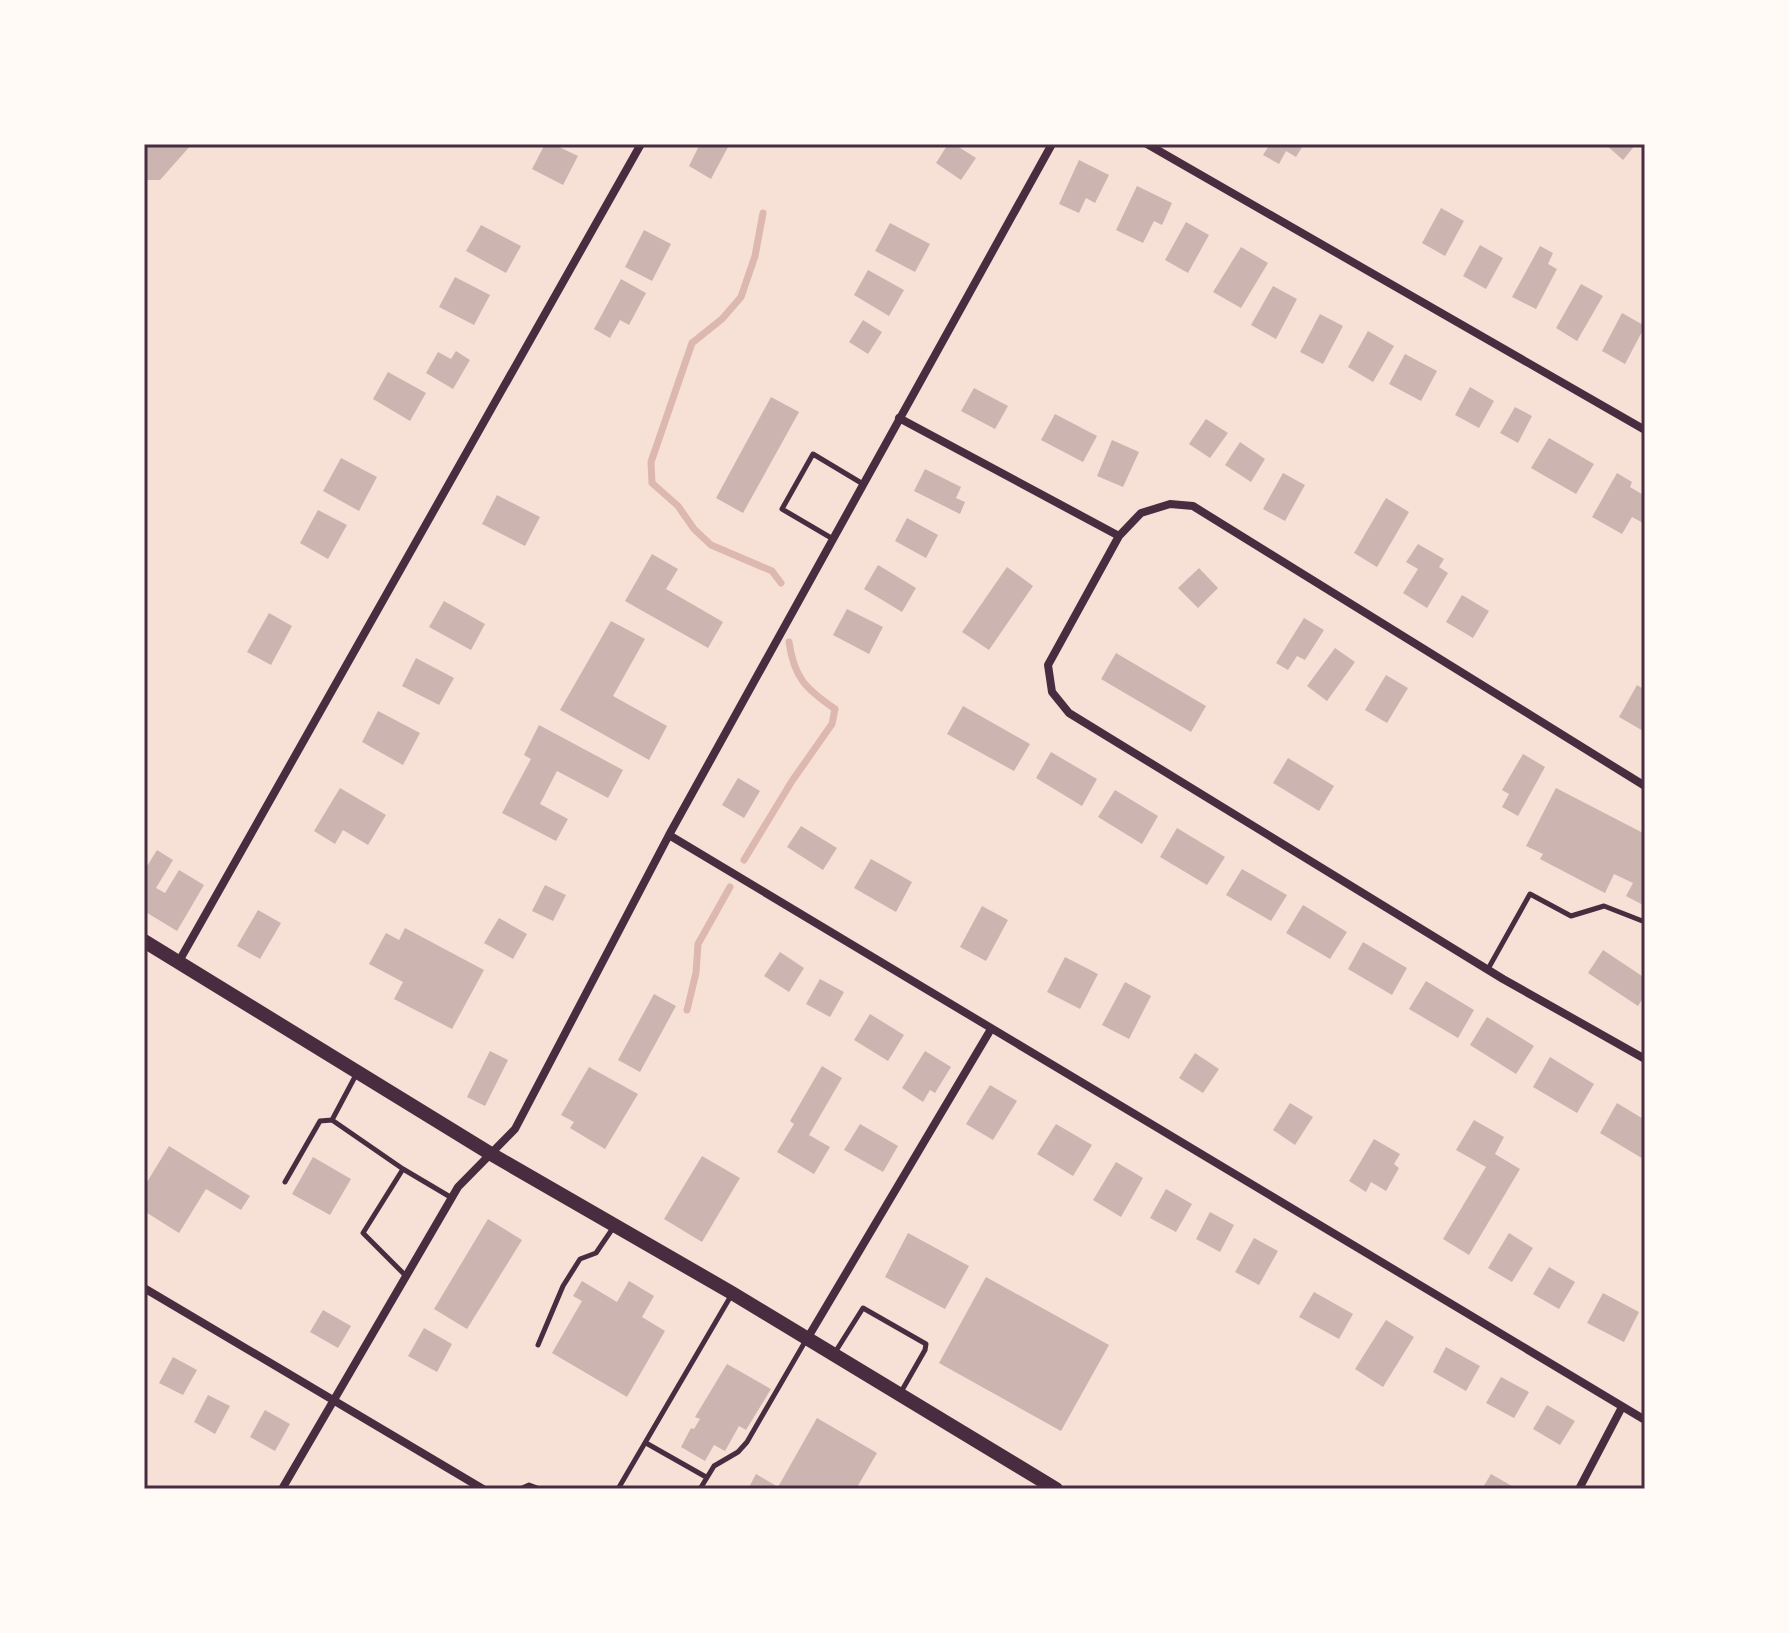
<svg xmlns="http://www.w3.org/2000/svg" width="1789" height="1633" font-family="'PT Sans',sans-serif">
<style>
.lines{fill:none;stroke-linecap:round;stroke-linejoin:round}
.stream{stroke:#dcb8b0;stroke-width:7}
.building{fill:#ccb4b1}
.service{stroke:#4a2c40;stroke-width:5}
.minor{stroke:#4a2c40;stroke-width:8}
.secondary{stroke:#4a2c40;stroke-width:14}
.neatline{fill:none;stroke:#4a2c40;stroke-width:3}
</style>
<rect width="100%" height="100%" fill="#f7e1d7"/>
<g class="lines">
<path class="stream" d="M763,213L755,256L741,297L722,319L692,343L651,462L652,483L678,506L694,529L711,545L772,571L781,583
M744,860L792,781L832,724L835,709C806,689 794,678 789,642
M687,1010L696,973L698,944L730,887"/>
</g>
<path class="building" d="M144,144H192L160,180H144Z
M545,144H553L578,156L563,185L532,169Z
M700,144H722L728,147L711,179L689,166Z
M948,144H954L976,158L961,180L936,163Z
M1270,144H1304L1296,157L1286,151L1279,164L1263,155Z
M1605,144H1636L1623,160Z
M1079,160L1109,175L1095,203L1086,198L1079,213L1059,204Z
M1137,186L1172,203L1162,225L1154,221L1143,243L1116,230Z
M1441,208L1464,221L1445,256L1422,243Z
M1186,222L1209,235L1188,273L1165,260Z
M890,223L930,244L915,272L875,251Z
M481,225L521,246L506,273L466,251Z
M644,230L671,244L652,281L625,267Z
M1480,245L1503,258L1486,289L1463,276Z
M1540,246L1553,253L1548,264L1557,269L1536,309L1512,297Z
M1241,247L1268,263L1241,308L1213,292Z
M868,270L904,290L889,316L854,295Z
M455,277L490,295L474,325L439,307Z
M621,279L646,293L629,325L620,320L610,338L594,329Z
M1581,284L1603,296L1577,341L1556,328Z
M1273,286L1297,299L1276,339L1251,325Z
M1622,313L1645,326L1625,364L1602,351Z
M1320,314L1343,326L1323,364L1300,352Z
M863,320L882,332L868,354L849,342Z
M1368,331L1394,346L1373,382L1348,367Z
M456,351L470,360L453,389L426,373L438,352L451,359Z
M1405,354L1437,371L1421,401L1389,384Z
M388,372L426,393L410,421L373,399Z
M1470,387L1494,401L1479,428L1455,415Z
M974,388L1008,406L995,429L961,411Z
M771,397L799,412L743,513L716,498Z
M1515,407L1532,416L1518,443L1500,433Z
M1055,414L1097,436L1083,462L1041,440Z
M1206,419L1228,433L1210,458L1189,444Z
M1549,438L1594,464L1576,494L1531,468Z
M1112,440L1139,452L1123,487L1097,476Z
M1240,442L1265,459L1251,482L1225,465Z
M341,458L377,477L359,511L323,491Z
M925,469L961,487L956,498L965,502L960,514L914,491Z
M1283,473L1305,485L1285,521L1263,509Z
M1617,473L1632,482L1630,487L1645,496V524L1632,517L1622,534L1592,517Z
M497,495L540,517L525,546L482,524Z
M1386,498L1409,512L1377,567L1354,553Z
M318,510L347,525L328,559L300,543Z
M907,518L938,535L926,558L895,541Z
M1418,544L1444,559L1439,567L1448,573L1427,608L1403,593L1418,569L1406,562Z
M652,554L678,569L666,589L723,622L708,648L625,601Z
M878,565L916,588L902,612L864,589Z
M1007,567L1033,586L989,650L962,632Z
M1199,568L1218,588L1198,608L1178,588Z
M1462,595L1489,611L1473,638L1446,622Z
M444,601L485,624L471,650L429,627Z
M847,609L883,627L869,654L833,635Z
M269,613L292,626L271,665L247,652Z
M1304,618L1324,630L1305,660L1297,656L1288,670L1276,663Z
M611,621L645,639L613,696L667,726L649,760L560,710Z
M1335,648L1355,662L1327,701L1307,686Z
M1116,653L1206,706L1191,732L1101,679Z
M416,658L454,678L439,705L402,686Z
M1386,675L1408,688L1387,723L1365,710Z
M1637,685L1645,690V732L1619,717Z
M963,706L1030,744L1014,771L947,734Z
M378,711L420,733L403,765L362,742Z
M539,725L623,770L608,798L557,771L540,804L568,819L556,841L502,813L531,759L524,755Z
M1051,752L1097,779L1082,806L1036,778Z
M1523,754L1545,767L1518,816L1502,807L1509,794L1502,790Z
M1288,758L1334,786L1319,811L1273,783Z
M738,778L760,791L744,818L722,805Z
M340,788L386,815L368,845L343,830L335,844L314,831Z
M1556,788L1645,834V906L1626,896L1633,883L1614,874L1605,893L1540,859L1543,854L1526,846Z
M1115,790L1158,816L1142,844L1098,817Z
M801,826L837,848L823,870L787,847Z
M1177,828L1225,857L1207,885L1160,857Z
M157,850L173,860L156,888L165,893L179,870L204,885L177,931L144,911V871Z
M871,859L912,882L896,912L854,888Z
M1242,869L1287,895L1271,921L1226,895Z
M545,885L566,895L553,921L532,911Z
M1303,905L1347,932L1330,959L1286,933Z
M982,906L1008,920L986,961L960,947Z
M258,910L281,923L260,959L237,946Z
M499,918L527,934L513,959L484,943Z
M405,928L484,970L452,1029L394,999L403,982L369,964L386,933L399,940Z
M1363,942L1407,968L1392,995L1348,969Z
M1603,950L1645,978V995L1638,1006L1588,973Z
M780,952L804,968L789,992L764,976Z
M1065,957L1098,974L1080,1009L1047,992Z
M820,979L844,992L830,1017L806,1004Z
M1426,981L1474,1010L1458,1038L1409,1009Z
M1125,982L1151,996L1129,1039L1102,1025Z
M654,994L676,1006L640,1072L618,1060Z
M870,1014L904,1035L888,1061L854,1040Z
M1487,1017L1534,1046L1516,1074L1470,1045Z
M490,1051L508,1060L485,1106L467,1097Z
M925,1051L951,1067L935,1093L930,1090L923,1102L902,1088Z
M1195,1053L1219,1069L1203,1093L1179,1078Z
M1550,1057L1594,1084L1577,1113L1533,1087Z
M822,1066L842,1078L809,1135L830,1147L814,1174L777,1152L794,1124L790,1121Z
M589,1067L638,1094L605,1149L570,1128L574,1122L561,1115Z
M990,1085L1017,1101L993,1140L966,1124Z
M1290,1103L1313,1117L1295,1145L1273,1130Z
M1617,1103L1645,1120V1160L1600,1133Z
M1474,1120L1504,1137L1495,1154L1520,1169L1469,1255L1443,1239L1486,1167L1456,1150Z
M860,1124L898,1146L883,1172L844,1150Z
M1056,1124L1092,1145L1073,1176L1037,1154Z
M1374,1139L1400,1154L1394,1164L1399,1168L1386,1191L1371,1182L1366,1192L1349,1181Z
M169,1146L250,1196L241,1210L206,1189L179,1233L144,1211V1187Z
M702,1156L740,1178L702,1242L664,1219Z
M313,1157L351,1179L330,1215L292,1194Z
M1116,1162L1143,1178L1121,1217L1093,1200Z
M1166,1189L1192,1204L1176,1232L1150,1218Z
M1210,1212L1234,1225L1220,1252L1196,1239Z
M488,1219L522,1240L467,1329L434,1309Z
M908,1233L969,1266L945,1309L885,1277Z
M1509,1233L1533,1248L1512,1282L1488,1268Z
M1254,1238L1278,1251L1259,1285L1235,1272Z
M1549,1267L1575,1282L1559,1309L1533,1294Z
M986,1277L1109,1345L1061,1431L939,1363Z
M582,1281L617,1302L629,1281L654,1296L642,1317L665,1331L627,1397L552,1353L582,1301L573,1296Z
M1314,1292L1353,1314L1339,1339L1299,1317Z
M1603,1293L1639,1312L1624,1342L1587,1323Z
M323,1310L351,1326L338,1348L310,1332Z
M1386,1320L1414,1337L1383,1387L1355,1369Z
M424,1328L452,1344L437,1372L408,1356Z
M1446,1347L1480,1366L1466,1391L1433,1372Z
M173,1357L197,1370L183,1395L159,1383Z
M727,1364L771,1389L746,1430L739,1426L725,1451L714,1445L705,1461L681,1447L691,1428L694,1429L700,1419L695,1417Z
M1501,1377L1529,1392L1514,1418L1486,1403Z
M208,1395L230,1406L215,1434L194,1422Z
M1547,1405L1575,1421L1560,1445L1533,1429Z
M265,1410L290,1424L275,1451L250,1437Z
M817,1418L877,1453L856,1489H748L756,1474L778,1487Z
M1491,1474L1517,1489H1482Z"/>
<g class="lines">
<path class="service" d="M833,539L782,509L813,454L863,484
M1488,969L1530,894L1571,916L1604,906L1645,922
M332,1120L403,1169L363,1233L406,1276
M403,1169L452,1198
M285,1182L320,1121L332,1120L357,1073
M538,1345L563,1286L580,1259L596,1253L613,1228
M834,1354L863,1308L926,1344L925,1350L901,1392
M646,1443L706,1477
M520,1489L529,1485L540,1489
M618,1489L732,1294
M700,1489L714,1466L738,1452L747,1442L806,1340"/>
<path class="minor" d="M1147,144L1645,430
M899,418L1119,536
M1645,786L1193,506L1170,504L1141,513L1119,536L1048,665L1052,692L1069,713L1503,979L1645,1059
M669,835L1645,1420
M178,963L641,144
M144,1288L483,1489
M807,1339L991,1029
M282,1489L458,1187L515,1129L669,835L1052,144
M1579,1489L1622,1407"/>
<path class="secondary" d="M144,941L491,1154L732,1293L1056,1489"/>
</g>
<rect width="1789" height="1633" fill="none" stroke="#fffaf5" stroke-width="292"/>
<rect x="146" y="146" width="1497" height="1341" class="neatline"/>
</svg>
